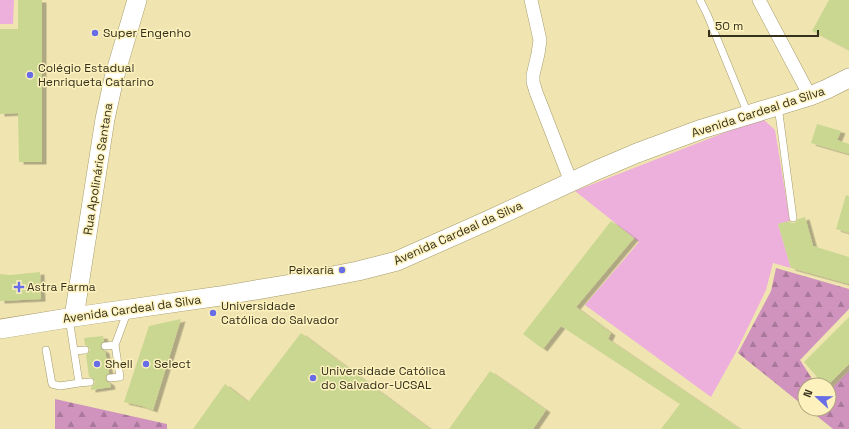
<svg xmlns="http://www.w3.org/2000/svg" width="849" height="429" font-family="'Space Grotesk',sans-serif">
<style>
.forest{fill:url(#forest-firs)}
.garden{fill:#edafdb}
.building{fill:#c9d791;filter:url(#shadow)}
.lines{fill:none;stroke-linecap:round;stroke-linejoin:round}
.lane-casing{stroke:#a69b6b;stroke-width:8}
.street-casing{stroke:#a69b6b;stroke-width:14}
.secondary-casing{stroke:#a69b6b;stroke-width:20}
.lane{stroke:#fff;stroke-width:7}
.street{stroke:#fff;stroke-width:13}
.secondary{stroke:#fff;stroke-width:19}
.poi-dot{fill:#676de7;stroke:#fdf2be;stroke-width:1.5}
.labels{text-anchor:middle;stroke-width:3;stroke-linejoin:round;paint-order:stroke}
.poi-label{font-size:12px;fill:#35301c;stroke:#fdf2be;text-anchor:start}
.street-label{font-size:12px;fill:#35301c;stroke:#fdf2be}
</style>
<defs>
<pattern id="forest-firs" width="22" height="20" patternUnits="userSpaceOnUse"><rect width="22" height="20" fill="#cf93be"/><path d="M5 1l3.5 6h-7zM16 11l3.5 6h-7z" fill="#a9789a"/></pattern>
<filter id="shadow"><feDropShadow dx="4.5" dy="2.5" stdDeviation="0" flood-color="#0004"/></filter>
</defs>
<rect width="100%" height="100%" fill="#f0e5b1"/>
<path class="forest" d="M776,268L849,289V309L800,360L816,385H805V407L738,353L771,291Z
M849,371V429H833L808,409H829V391Z
M55,399L167,424V429H55Z"/>
<path class="garden" d="M0,0H14L13,24H0Z
M762,118L775,130L790,221L778,224L791,268L773,263L766,290L736,352L711,397L585,305L639,242L575,191Z"/>
<path class="building" d="M18,0H42V162H19L18,113L0,114V29H18Z
M829,0H849V50L812,31Z
M817,124L841,131L837,140L849,144V154L811,143Z
M846,195L849,196V233L836,229Z
M805,217L813,246L849,257V284L791,268L778,224L789,221L791,223H794L796,222L798,219Z
M611,221L634,238L576,307L611,333L608,339L740,429H661L680,404L561,326L543,349L523,334Z
M40,272L41,299L0,301V274L10,275Z
M849,317V364L828,385H824L804,362Z
M181,319L153,410L142,406L124,402L149,326Z
M301,333L430,429H193L225,384L248,402Z
M103,336L104,341L101,344L100,347L103,350L105,351L109,373L106,376L105,379L108,382L110,383L111,387L91,390V387L94,384L95,381L92,378L89,377L86,355L89,352L90,349L87,346L85,345L84,338Z
M490,371L546,410L533,429H449Z"/>
<g class="lines">
<g class="lane-casing">
<path id="lane" d="M700,0L707,14L748,114
M778,106L793,218
M69,318L79,383L90,382
M105,346L115,345
M46,350L52,384L60,386L79,383
M74,351L85,350
M110,378L120,377L115,345L128,310"/>
</g>
<g class="street-casing">
<path id="street" d="M531,0L540,40L538,54L533,75V82L536,92L571,182
M759,0L810,96"/>
</g>
<g class="secondary-casing">
<path id="secondary" d="M74,317L105,119L114,78L137,0
M0,329L74,317L220,296L291,284L358,271L397,261L487,221L597,170L637,153L702,129L810,96L827,89L849,78"/>
</g>
<use href="#lane" class="lane"/>
<use href="#street" class="street"/>
<use href="#secondary" class="secondary"/>
</g>
<g class="poi-dot">
<circle cx="95" cy="33" r="4"/>
<circle cx="30" cy="75" r="4"/>
<circle cx="342" cy="270" r="4"/>
<path d="M17 281h4v4h4v4h-4v4h-4v-4h-4v-4h4z"/>
<circle cx="213" cy="313" r="4"/>
<circle cx="97" cy="364" r="4"/>
<circle cx="146" cy="364" r="4"/>
<circle cx="313" cy="378" r="4"/>
</g>
<g class="labels">
<g class="poi-label">
<text x="103" y="37">Super Engenho</text>
<text x="38" y="72">Colégio Estadual<tspan x="38" dy="14">Henriqueta Catarino</tspan></text>
<text x="334" y="274" text-anchor="end">Peixaria</text>
<text x="27" y="291">Astra Farma</text>
<text x="221" y="310">Universidade<tspan x="221" dy="14">Católica do Salvador</tspan></text>
<text x="105" y="368">Shell</text>
<text x="154" y="368">Select</text>
<text x="321" y="375">Universidade Católica<tspan x="321" dy="14">do Salvador-UCSAL</tspan></text>
</g>
<g class="street-label">
<text transform="translate(758 112) rotate(-18)" y="4">Avenida Cardeal da Silva</text>
<text transform="translate(98 169) rotate(-81)" y="4">Rua Apolinário Santana</text>
<text transform="translate(458 233) rotate(-24)" y="4">Avenida Cardeal da Silva</text>
<text transform="translate(132 309) rotate(-8)" y="4">Avenida Cardeal da Silva</text>
</g>
</g>
<g transform="translate(817 397) rotate(292)"><circle r="19" fill="#fdf2be" stroke="#ada47d"/>
<path d="M0-3L7 15L0 10L-7 15Z" fill="#676de7"/>
<text y="-6" font-size="11" font-weight="bold" text-anchor="middle" fill="#35301c">N</text>
</g>
<path d="M709 30v6h109v-6" fill="none" stroke="#35301c" stroke-width="2"/>
<text x="715" y="30" font-size="12" fill="#35301c" stroke="#fdf2be" stroke-width="3" paint-order="stroke">50 m</text>
</svg>
